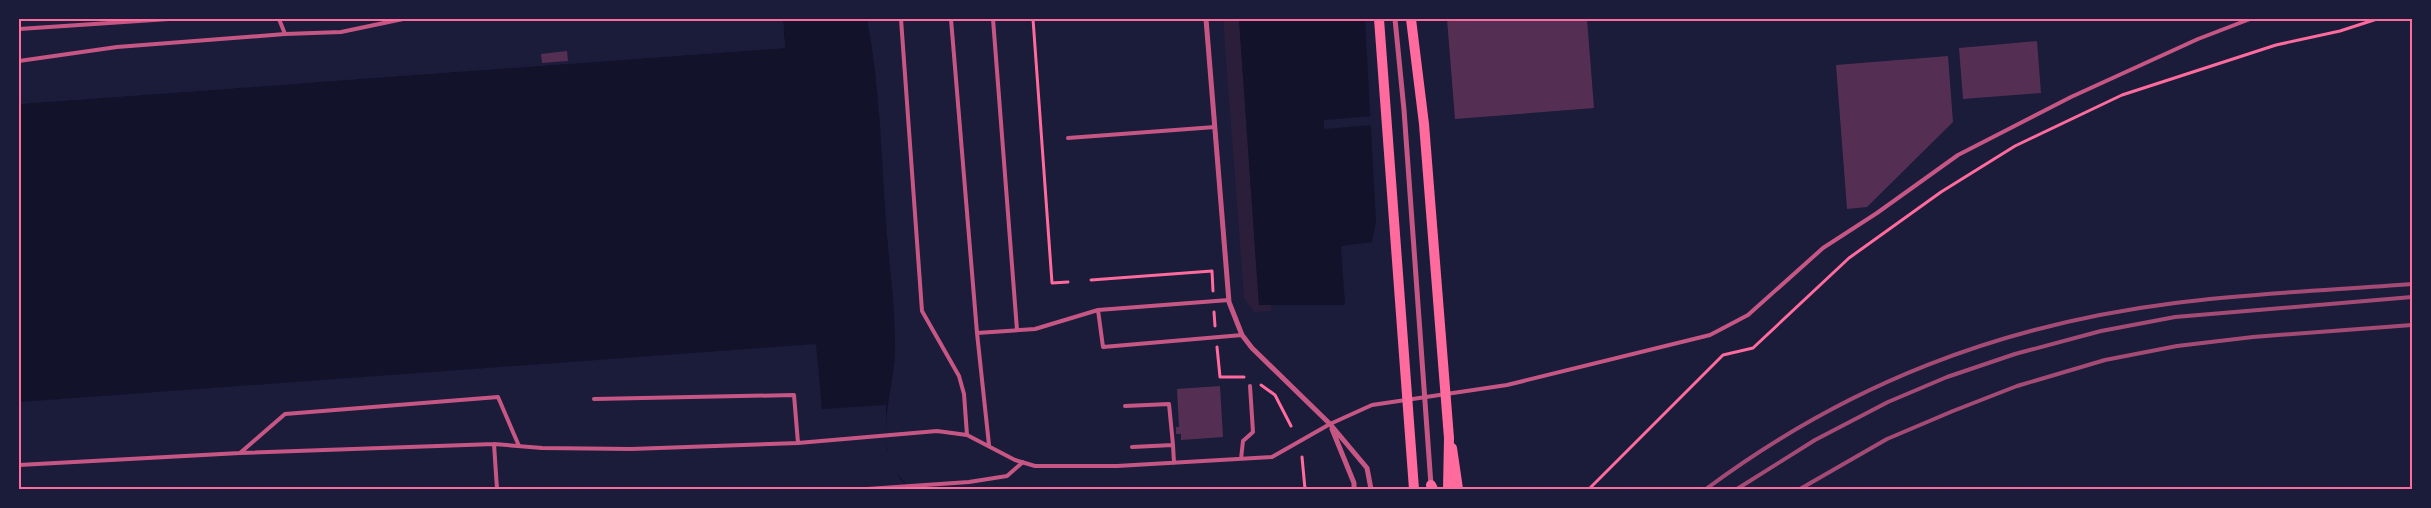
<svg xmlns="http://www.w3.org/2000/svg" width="2431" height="508" font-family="'Sofia Sans Condensed',sans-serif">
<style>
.green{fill:#2a1e3b}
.water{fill:#12122b}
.pier{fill:#1b1b3a}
.building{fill:#542f53}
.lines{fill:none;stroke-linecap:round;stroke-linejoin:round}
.path{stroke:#ff6b9d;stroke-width:3}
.service{stroke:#c65784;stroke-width:4}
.minor{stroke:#c65784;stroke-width:5}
.secondary{stroke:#ff6b9d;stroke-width:10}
.rail{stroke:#a44b75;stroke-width:4}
.neatline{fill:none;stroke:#ff6b9d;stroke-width:2}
</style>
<rect width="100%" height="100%" fill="#1b1b3a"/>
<path class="green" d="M1223,19H1239L1259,305H1271V311L1254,312L1244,298Z"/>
<path class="water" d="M783,19H867C880,86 881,154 886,222C889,265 896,310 895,354C893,386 883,414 887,448C889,463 900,479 911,489H19V104L785,48Z
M1239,19H1365L1376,221L1372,242L1341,246L1345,305H1259Z"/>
<path class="pier" d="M781,19H783L785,48L19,104V101L783,46Z
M1366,19H1368L1374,140L1373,125L1324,129V120L1373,116Z
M816,344L822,409L886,405L887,450L900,479L911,489H19V402Z"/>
<path class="building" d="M1447,19H1587L1594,108L1455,119Z
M2037,41L2041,93L1963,99L1959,48Z
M567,51L568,61L542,63L541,54Z
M1948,56L1953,122L1867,207L1847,209L1836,65Z
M1220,386L1223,437L1181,440V434H1176V427H1179L1177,389Z"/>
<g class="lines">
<path class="path" d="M1033,19L1052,283L1068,282
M1091,280L1212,271L1213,291
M1214,312L1215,326
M1217,347L1220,377H1244
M1261,385L1275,395L1291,426
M1302,457L1305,489
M1589,489L1723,355L1753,348L1849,258L1941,192L2015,146L2122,95L2276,45L2340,31L2377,19"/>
<path class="service" d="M279,19L285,34L341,32L403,19
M901,19L922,311L959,376L964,394L967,435
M951,19L977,333L989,445
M993,19L1017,330
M19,29L169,19
M19,61L117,47L285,34
M1068,138L1215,127
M1229,300L1098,310L1103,347L1242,335
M977,333L1035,329L1098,310
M594,399L794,395L798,443
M1125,406L1169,404L1173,445L1132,447
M494,444L497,489
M1173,445L1174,463
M240,453L285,414L498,397L519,446
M1241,459L1243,441L1253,432L1250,386
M19,465L240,453L494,444L542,448L631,449L798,443L937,431L967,435L1015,460L1035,466H1117L1272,457L1330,424L1372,405L1507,385L1710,335L1748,315L1823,248L1877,213L1958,155L2071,97L2198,39L2250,19
M867,489L969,482L1007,476L1023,462"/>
<path class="minor" d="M1206,19L1229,302L1242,335L1252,348L1330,424L1367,468L1371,489
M1395,19L1404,110L1431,485
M1332,429L1354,483V489"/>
<path class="secondary" d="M1379,19L1414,489
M1411,19L1424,124L1449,438L1448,489
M1452,448L1458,489
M1431,485L1433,489"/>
<path class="rail" d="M1706,489C1847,384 2000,325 2175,303C2252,293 2334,290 2412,284
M1737,489L1815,440L1888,402L1947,377L2015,354L2101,331L2175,317L2412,297
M1800,489L1887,439L1953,411L2017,386L2105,360L2177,346L2253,337L2412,325"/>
</g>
<rect width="2431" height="508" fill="none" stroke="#1b1b3a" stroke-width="40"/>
<rect x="20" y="20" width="2391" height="468" class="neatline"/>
</svg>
